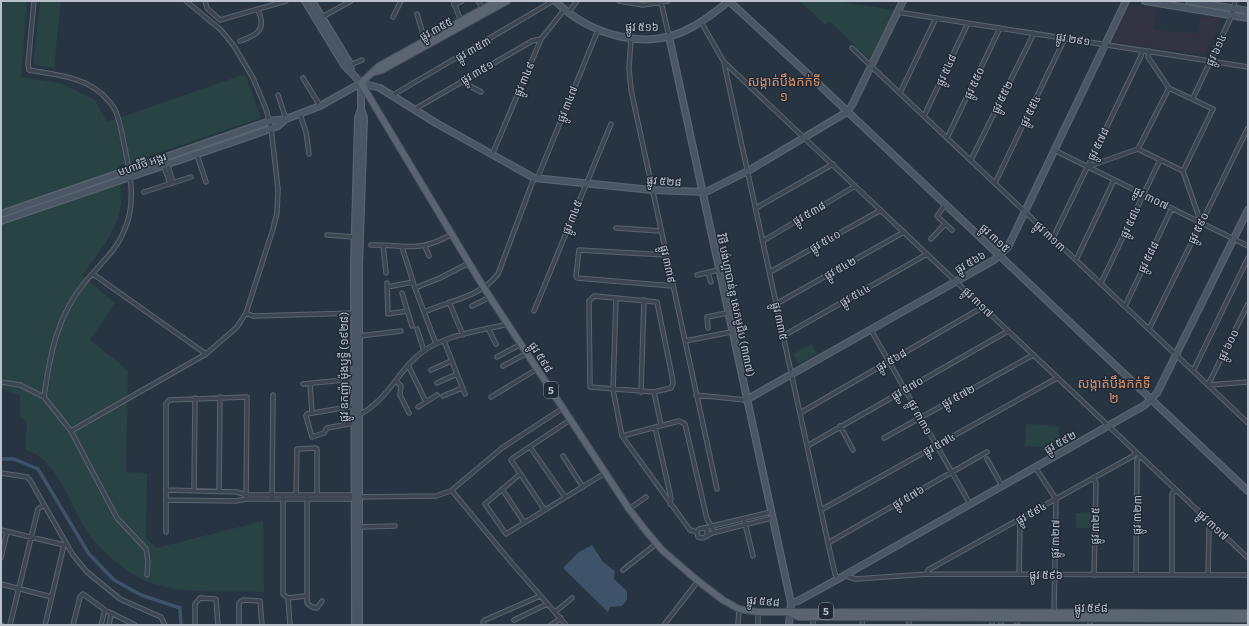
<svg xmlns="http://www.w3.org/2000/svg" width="1249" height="626" font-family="Commissioner,'Noto Sans Khmer',sans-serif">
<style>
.medical{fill:#343342}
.green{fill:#294243}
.water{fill:#3e536a}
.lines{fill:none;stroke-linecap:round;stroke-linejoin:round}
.canal{stroke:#3e536a;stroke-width:3.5}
.street-casing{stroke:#5a646f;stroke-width:5.5}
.secondary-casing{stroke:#5a646f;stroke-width:8}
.primary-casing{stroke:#454f5b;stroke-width:8}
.street{stroke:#3b4651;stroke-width:3.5}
.secondary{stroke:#4a5664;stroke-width:5.5}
.primary{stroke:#5a6571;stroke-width:6}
.labels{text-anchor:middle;stroke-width:3;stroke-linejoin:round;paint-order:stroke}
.shield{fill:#202b37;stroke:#8b949f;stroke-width:1}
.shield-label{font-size:10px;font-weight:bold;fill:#b9c1cb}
.street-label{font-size:11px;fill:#b9c1cb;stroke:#202b37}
.quarter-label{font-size:13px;fill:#d4916b;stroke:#202b37}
</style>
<rect width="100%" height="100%" fill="#273442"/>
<path class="medical" d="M1132,6L1156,9L1154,29L1198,34L1200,16L1221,19L1205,54L1203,55L1115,42L1114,39L1129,7Z"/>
<path class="green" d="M1,1H27L21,77L63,84L95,100L107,122L245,74L261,118L119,166C120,178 122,192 121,203C118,232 98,253 82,275L115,303L90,340L128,370L126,472L147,473L146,538L156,548L263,521L264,592C227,591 180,595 146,581C126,572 100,551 88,533C70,507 58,458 25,450L27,422L20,417V395L1,389Z
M40,1H61L54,68L33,65Z
M800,1H836L894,10L870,60L829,21L825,25Z
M812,344L817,354L799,364L793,354Z
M1026,424L1059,426L1058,448L1025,446Z
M1093,512V528H1076V513Z"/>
<path class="water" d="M592,545L603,562L615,571L614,579L627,591V600L622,606L610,607L608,612L563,568L579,552Z"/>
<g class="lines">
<path class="canal" d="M1,459H14L38,469L89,554L114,580L141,595L180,608L181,625"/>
<g class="street-casing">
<path id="street" d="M34,1L28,64L29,70C51,74 75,76 94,88C102,93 112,103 116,112C120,122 122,134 124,144C130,173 137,203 124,231C116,251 99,265 86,281C57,315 50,354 44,397L71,431L117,518L146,549L148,562L147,575
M205,1L207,8L220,20L286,1
M453,1L461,21
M478,1L483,9
M619,1L643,5L668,1
M661,2L669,36
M454,5L462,1
M897,12L1248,67
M568,13L577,1
M417,14L425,41
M322,17L351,1
M393,17L401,1
M701,22L724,62L1248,558
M631,38L629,68L631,90L717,489
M240,41C257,35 267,30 258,10
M852,48L1248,423
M1149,51L1148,57L1169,88
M724,63L828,543L835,574L838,579
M350,65L362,60
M303,78L320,106
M461,81L481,92
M1169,88L1213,109L1183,171
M900,93L936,18
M278,95L286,119
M393,95L553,1
M1193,98L1232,15L1235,1
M415,109L532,41L541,39
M300,114L306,132L309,154
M924,116L968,23
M947,138L1000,28
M1138,149L1169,88
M1138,149L1183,171
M1054,150L1248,246
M197,155L206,182
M492,155L541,39L564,10
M971,160L1034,33
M168,165L173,183
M164,166L170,184
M1087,167L1138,149
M1183,171L1201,223
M537,179L598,30
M995,183L1065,38
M144,192L191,177
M945,205L937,216L952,230
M756,208L833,164
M616,228L661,231
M327,235L355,237
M1053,238L1141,56L1142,50
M931,239L945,224
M763,241L855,186
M371,245C407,244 417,254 452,234
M383,245L386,273
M425,246L429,256
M402,247L415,288L436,344
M666,255L579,250L576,276L577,278L673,286
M1076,260L1114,180
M770,272L881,210
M708,273L711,282
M93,274L206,354
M697,275L718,270
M387,283L388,314L407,311
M1101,283L1160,160
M387,287L413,282
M415,288L440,278L469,263
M402,293L412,326
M594,296L657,302L672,376L673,383L671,388L654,392L590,387L589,301Z
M616,298L613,390L622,436L690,530L697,532
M449,302L463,335
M776,304L904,232
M472,306L490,297
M1125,306L1172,208
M534,311L611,124
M424,312C448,301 481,297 498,274L534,178
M246,313L253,316L356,313
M488,328L496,344
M708,328L707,317L727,313
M417,329L424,351
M1149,329L1248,128
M871,330L970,504
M359,336L401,331
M783,336L927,254
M444,341L465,394
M685,341L731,332
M497,357L521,344
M408,365L426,402
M503,366L527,353
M431,370L451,361
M1193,371L1248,258
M396,381L401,386L400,395L409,413
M1,382L20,385L44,397
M310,383L312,413
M437,383L457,374
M303,384L354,379
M1208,385L1248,304
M1208,385L1248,382
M641,392L644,300
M654,392L661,425
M696,395L746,400
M443,396L462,388
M491,397L537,369
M354,406L307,414L306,416L312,437L324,433L327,428L354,423
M418,407L437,395
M800,413L983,307
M359,415C385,401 394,379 414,359C438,335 476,332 508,324
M840,426L853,450
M655,427L671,498L670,504
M71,431L206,354L237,327L246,313L273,229L277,213L278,189L271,128L266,109L253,78L234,46L221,30L186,1
M622,436L679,421L685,424L707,519L715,532
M884,438L1033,355
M807,446L1008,331
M530,447L565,497
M563,456L583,487
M987,459L1002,486
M1035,467L1056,499L1054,614
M1,473L27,477L30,480L73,555L87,572L120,599L161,617L165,625
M520,474L485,504L506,534L605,473
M1093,478L1096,483L1094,575
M453,489L502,448L563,408
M502,489L524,522
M166,490L237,492L247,495H350L354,497
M194,491L195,398
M219,491L220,397
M453,492L511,562L566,625
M296,495L297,449L315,448L317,449V495
M272,496L273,395
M283,497V594L288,598L306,596
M307,498V603L312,607L317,608L322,601
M166,500L236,501L246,499H350L354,497L436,496L450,491
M544,509L511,460L513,458L570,420
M629,509L646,497
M821,510L1057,378
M744,519L753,556
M1018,520L1020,524L1019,574
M359,527L395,526
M704,528L771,512
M1,530L64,545
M166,532V404L169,400L247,397L246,499
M707,535V530L704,528L699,529L697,532L698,537L703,538L712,533L772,518
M828,543L987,452
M1,558L7,532
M623,570L656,544
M848,574L849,577L856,579L928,574L1248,575
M928,574V570L1133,456L1136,452
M1136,575L1137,460L1140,456
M1172,575V494L1176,490
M1208,575L1209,529L1212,525
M1,584L52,597
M288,598L290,625
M555,612L572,598
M1001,617V625
M514,620L547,604
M1,625H2
M10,625L38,509L44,505
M45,625L64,545L66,544
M73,625L80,597L83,594L105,610L135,625
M101,625L105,610
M109,625L111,614
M195,625V604L200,598L216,599L218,625
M239,625V603L243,600L260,601L262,625
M484,625L483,622L485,620L540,596
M551,625L561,618
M664,625L698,581
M738,625L739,609
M758,625V612
M813,625V617
M862,625L863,616
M909,625V616
M992,625V617
M1017,625V617
M1090,625V618"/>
</g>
<g class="secondary-casing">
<path id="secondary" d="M305,1L344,65L361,83
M312,1L349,62L351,70
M555,1C591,36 649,53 694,26C707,19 718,10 729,1
M729,1L810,76L1248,491
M1145,1L1248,18
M1189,1L1248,11
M669,36L791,603L789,625
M361,83L380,88L436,123L534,178L652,190L706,192L748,171L847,112L852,105L903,1
M1,214L270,121L286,119L320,106L361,83
M1,221L256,134L278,126L286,119
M746,400L994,260L1008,247L1126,1
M791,603L798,601L838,579L1145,405L1157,393L1248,210
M355,625L354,266L358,118L361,109
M359,625V266L364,118L361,109V83"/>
</g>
<g class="primary-casing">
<path id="primary" d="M497,1L379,66L361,83L484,288L629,509L646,531L662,550L698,581L723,600L739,609L758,612L1248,613
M374,72L382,70L507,1
M790,613L799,617H813L1248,619"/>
</g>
<use href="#street" class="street"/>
<use href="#secondary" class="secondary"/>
<use href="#primary" class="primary"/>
</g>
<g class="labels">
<g class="shield">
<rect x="544" y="382" width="14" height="16" rx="3"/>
<rect x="819" y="603" width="14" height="16" rx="3"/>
</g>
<g class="shield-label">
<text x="551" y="394">5</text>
<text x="826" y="615">5</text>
</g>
<g class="street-label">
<text x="642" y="31">ផ្លូវ ៥១៦</text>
<text transform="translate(436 29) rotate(-29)" y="4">ផ្លូវ ៣៥៥</text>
<text transform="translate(1073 39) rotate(9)" y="4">ផ្លូវ ២៩១</text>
<text transform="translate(473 49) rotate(-30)" y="4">ផ្លូវ ៣៥៣</text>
<text transform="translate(1216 50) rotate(-65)" y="4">ផ្លូវ ៦១៤</text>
<text transform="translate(946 70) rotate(-65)" y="4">ផ្លូវ ៥៤៨</text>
<text transform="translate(477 72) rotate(-30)" y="4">ផ្លូវ ៣៥១</text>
<text transform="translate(524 79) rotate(-67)" y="4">ផ្លូវ ៣៤៩</text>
<text transform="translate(974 83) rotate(-65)" y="4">ផ្លូវ ៥៥០</text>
<text transform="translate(1002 97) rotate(-64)" y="4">ផ្លូវ ៥៥២</text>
<text transform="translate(567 104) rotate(-68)" y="4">ផ្លូវ ៣៤៧</text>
<text transform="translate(1030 111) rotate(-64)" y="4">ផ្លូវ ៥៥៤</text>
<text transform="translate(1098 144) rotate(-64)" y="4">ផ្លូវ ៥៧៨</text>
<text transform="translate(142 164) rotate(-19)" y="4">មហាវិថី អង្គរ</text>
<text transform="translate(664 181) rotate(4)" y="4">ផ្លូវ ៥២៨</text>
<text transform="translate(1151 198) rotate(26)" y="4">ផ្លូវ ៣០៧</text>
<text transform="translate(809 213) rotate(-30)" y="4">ផ្លូវ ៥៣៨</text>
<text transform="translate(572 217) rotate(-68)" y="4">ផ្លូវ ៣៤៥</text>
<text transform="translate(1130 222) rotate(-65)" y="4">ផ្លូវ ៥៨៤</text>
<text transform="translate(1198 228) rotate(-64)" y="4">ផ្លូវ ៥៩០</text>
<text transform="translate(1050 236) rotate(43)" y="4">ផ្លូវ ៣១៣</text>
<text transform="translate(995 238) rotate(43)" y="4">ផ្លូវ ៣១៥</text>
<text transform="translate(825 241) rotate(-29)" y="4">ផ្លូវ ៥៤០</text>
<text transform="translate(1148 257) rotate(-64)" y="4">ផ្លូវ ៥៨៨</text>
<text transform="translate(970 262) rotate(-30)" y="4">ផ្លូវ ៥៦៦</text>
<text transform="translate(668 264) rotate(78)" y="4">ផ្លូវ ៣៣៩</text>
<text transform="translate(840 268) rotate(-29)" y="4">ផ្លូវ ៥៤២</text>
<text transform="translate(855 295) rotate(-29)" y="4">ផ្លូវ ៥៤៤</text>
<text transform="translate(978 302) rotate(44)" y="4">ផ្លូវ ៣១៧</text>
<text transform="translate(736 305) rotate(78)" y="4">វិថី បង់ហ្គាបាន់ឌូ សេកមូជីប (៣៣៧)</text>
<text transform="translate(780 321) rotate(78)" y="4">ផ្លូវ ៣៣៥</text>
<text transform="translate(1228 345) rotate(-64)" y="4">ផ្លូវ ៦០០</text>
<text transform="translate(541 357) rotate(57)" y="4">ផ្លូវ ៥៩៨</text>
<text transform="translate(891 360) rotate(-30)" y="4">ផ្លូវ ៥៦៨</text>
<text transform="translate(344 367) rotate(-90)" y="4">ផ្លូវ ឧកញ៉ា ម៉ុងឫទ្ធី (១៩២៨)</text>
<text transform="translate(907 388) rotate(-30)" y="4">ផ្លូវ ៥៧០</text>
<text transform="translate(958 396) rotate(-29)" y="4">ផ្លូវ ៥៧២</text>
<text transform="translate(920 417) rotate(61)" y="4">ផ្លូវ ៣៣១</text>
<text transform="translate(1060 442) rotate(-29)" y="4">ផ្លូវ ៥៩២</text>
<text transform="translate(939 444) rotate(-29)" y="4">ផ្លូវ ៥៧៤</text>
<text transform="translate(908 497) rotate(-31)" y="4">ផ្លូវ ៥៧៦</text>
<text transform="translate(1031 513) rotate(-30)" y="4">ផ្លូវ ៥៩៤</text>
<text transform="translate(1137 515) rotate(-89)" y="4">ផ្លូវ ៣២៣</text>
<text transform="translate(1213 525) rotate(43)" y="4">ផ្លូវ ៣១៧</text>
<text transform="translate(1095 526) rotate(-89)" y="4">ផ្លូវ ៣២៥</text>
<text transform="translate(1055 539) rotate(-89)" y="4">ផ្លូវ ៣២៧</text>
<text x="1046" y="579">ផ្លូវ ៥៩៦</text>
<text transform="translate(763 601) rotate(5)" y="4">ផ្លូវ ៥៩៨</text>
<text x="1091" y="612">ផ្លូវ ៥៩៨</text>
</g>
<g class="quarter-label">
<text x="784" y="86">សង្កាត់បឹងកក់ទី<tspan x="784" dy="15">១</tspan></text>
<text x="1114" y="388">សង្កាត់បឹងកក់ទី<tspan x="1114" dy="15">២</tspan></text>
</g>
</g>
<rect width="1249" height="626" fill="none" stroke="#b9c1cb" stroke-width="4"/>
</svg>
